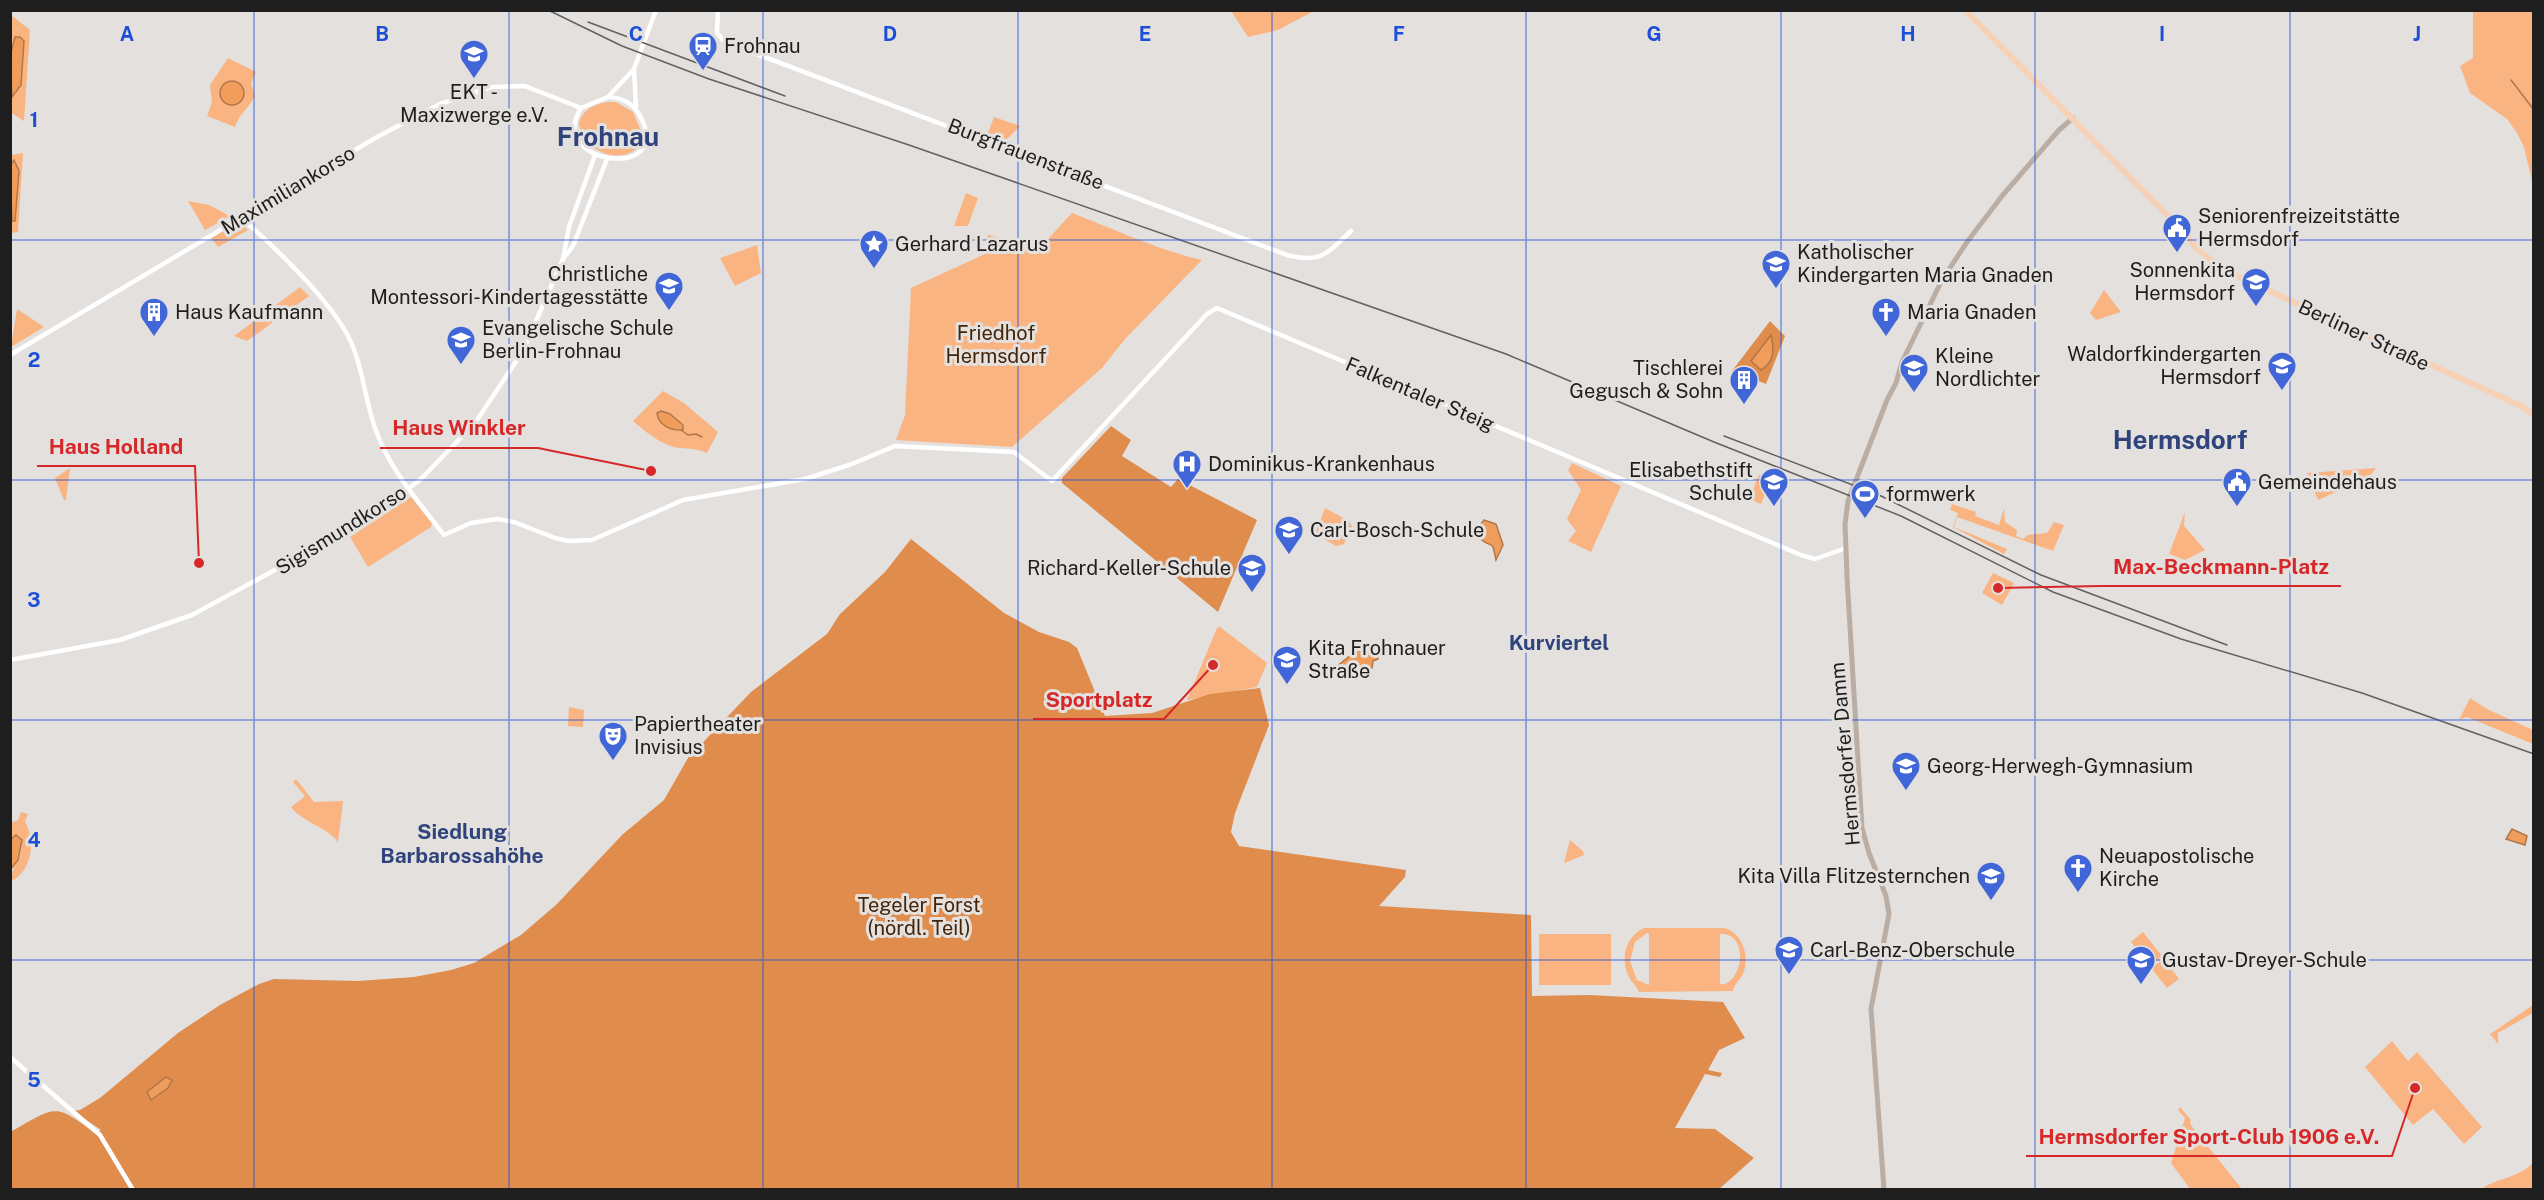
<svg xmlns="http://www.w3.org/2000/svg" width="2544" height="1200" font-family="'Public Sans',sans-serif">
<style>
.green{fill:#fab482;fill-rule:evenodd}
.forest{fill:#df8c4c}
.water{fill:#f09d5c;stroke:#b17749;stroke-width:1.5}
.lines{fill:none;stroke-linecap:round;stroke-linejoin:round}
.stream{stroke:#b17749;stroke-width:1.5}
.tertiary{stroke:#fff;stroke-width:4.5}
.secondary{stroke:#baada3;stroke-width:5}
.primary{stroke:#f7d1b6;stroke-width:6}
.tram{stroke:#636161;stroke-width:1.5}
.grid{fill:none;stroke:#1d4ed8;stroke-width:1.5;stroke-opacity:0.55}
.labels{text-anchor:middle;stroke-width:6;stroke-linejoin:round;paint-order:stroke}
.poi-label{font-size:20px;fill:#1f1e1e;stroke:#e3e0de;text-anchor:start}
.street-label{font-size:20px;fill:#1f1e1e;stroke:#e3e0de}
.park-label{font-size:20px;fill:#442408;stroke:#e3e0de}
.neighbourhood-label{font-size:21px;font-weight:bold;fill:#2f447d;stroke:#e3e0de}
.district-label{font-size:26px;font-weight:bold;fill:#2f447d;stroke:#e3e0de}
.grid-label{font-size:20px;text-anchor:middle;font-weight:bold;fill:#1d4ed8;stroke:#e3e0de;stroke-width:6;stroke-linejoin:round;paint-order:stroke}
.leader{fill:none;stroke:#d62828;stroke-width:2}
.callout-dot{fill:#d62828;stroke:#e3e0de;stroke-width:2}
.callout-label{font-size:21px;text-anchor:middle;font-weight:bold;fill:#d62828;stroke:#e3e0de;stroke-width:6;stroke-linejoin:round;paint-order:stroke}
</style>
<rect width="100%" height="100%" fill="#e3e0de"/>
<path class="green" d="M1231,11H1314L1278,30L1248,37Z
M2473,11H2533V185L2524,147L2517,133L2507,119L2470,93L2460,66L2473,58Z
M11,15L30,30L24,121L10,112L15,37L11,56Z
M228,58L256,72L251,83L255,96C249,108 239,114 235,127L207,116L212,102L210,85Z
M616,102L633,112L643,136C636,169 582,157 579,123C583,107 600,101 616,102Z
M994,117L1020,126L1007,139L988,133Z
M23,153L18,232L11,233L10,198L12,221L16,176L14,161L11,166V155Z
M966,193L978,198L968,226H954Z
M188,201L209,205L230,216L205,230Z
M1072,213C1115,229 1157,250 1202,260L1125,339L1102,368L1012,447L896,440L905,415L911,288L987,253L988,235L1000,238L1005,245H1013L1034,254Z
M238,222L248,230L218,247L211,238Z
M757,245L761,273L735,286L720,258Z
M300,287L309,296L247,341L234,336Z
M2104,290L2121,312L2096,320L2090,313Z
M17,309L44,327L11,347Z
M663,391L684,403L718,432L707,453C696,448 689,449 679,448C662,446 645,431 633,421Z
M1572,463L1621,486L1591,552L1568,541L1576,531L1567,519L1581,490L1568,470Z
M70,468L66,500H64L55,478Z
M2376,468L2369,477L2318,500L2307,473Z
M1759,475L1771,479L1761,504L1749,499Z
M411,497L432,523L431,527L368,567L350,537Z
M1952,504L1976,512L1975,516L1999,525L2004,508L2005,522L2017,530L2016,536L2023,539L2028,535L2047,533L2054,522L2064,525L2053,551L1957,517L1954,527L2007,549L2004,554L1953,527L1958,513L1950,510Z
M1325,508L1349,521L1352,526L1344,544L1336,546L1315,534Z
M2185,512L2184,526L2205,550L2185,560L2169,554Z
M1993,573L2014,583L2002,605L1982,593Z
M1220,627L1267,663L1257,687L1187,700L1217,628Z
M2470,698L2487,709L2533,730V744L2467,717L2459,720Z
M569,707L584,710L583,727L568,726Z
M296,779L314,802L343,801L338,842H336L337,840C323,826 303,822 291,807L305,796L293,782Z
M21,812L28,814L25,822C36,840 32,872 11,881C11,865 27,851 20,837L11,839V823L18,820Z
M1570,840L1583,851L1584,855L1564,863Z
M1644,928H1725C1743,934 1750,956 1743,974C1740,980 1734,984 1733,991L1639,992C1637,986 1632,983 1629,977C1620,959 1625,937 1644,928ZM1647,933L1649,934V985L1637,980L1630,961L1635,942ZM1720,934C1747,932 1745,975 1725,984H1720Z
M2143,932L2162,956L2150,966L2131,942Z
M1539,934H1611V985H1539Z
M2164,959L2179,979L2167,988L2151,968Z
M2533,1005V1013L2498,1033V1044L2490,1034Z
M2392,1041L2408,1061L2417,1052L2482,1127L2464,1144L2433,1109L2413,1125L2365,1067Z
M2180,1107L2191,1120L2190,1124L2242,1189H2190L2171,1163L2185,1118L2178,1110Z
M2533,1163V1189H2482C2493,1179 2517,1179 2533,1163Z"/>
<path class="forest" d="M1770,321L1785,336L1766,384L1732,371Z
M1111,426L1131,440L1122,456L1171,487L1178,479L1257,520L1218,612L1062,483V478Z
M911,539L1004,613L1039,632L1069,642L1077,648L1105,716L1152,713L1210,694L1260,688L1269,725L1235,813L1231,832L1239,846L1406,870L1405,877L1379,906L1531,915L1532,996L1589,995L1723,1002L1745,1038L1719,1050L1708,1070L1722,1073L1720,1077L1705,1074L1675,1128L1715,1129L1754,1158L1718,1190H11L10,1132C56,1107 53,1101 96,1134L101,1130L73,1111L80,1110L100,1098L178,1033L220,1005L259,984L274,979L358,981L414,977L451,970L474,963L521,935L557,904L622,835L664,800L688,758L751,692L827,634L840,614L885,572Z"/>
<path class="water" d="M15,37H20L24,41L21,85L12,97L10,57Z
M220 93a12 12 0 1 1 24 0a12 12 0 1 1-24 0Z
M14,160L19,171L15,221H12L10,166Z
M1771,335C1774,349 1775,362 1761,370L1751,361Z
M661,411L670,414L683,425V430C671,431 658,425 657,413Z
M1484,520L1496,524L1503,545L1496,560C1491,537 1495,551 1479,538V526Z
M1371,644L1378,647V659L1373,661L1372,668L1357,670L1351,675L1337,672L1336,667L1356,651Z
M2512,829L2527,836L2525,845L2506,839Z
M16,835L22,840L18,860L11,869V839Z
M166,1077L172,1080L168,1088L151,1100L147,1092Z"/>
<g class="lines">
<path class="stream" d="M2511,80L2534,110
M681,430L688,435L696,434L702,437"/>
<path class="tertiary" d="M718,10L717,33L725,42L1287,255C1322,264 1327,253 1351,231
M634,69L636,108
M608,97C623,98 634,103 641,118C674,181 545,165 581,108Z
M608,97L634,69L656,10
M241,218C274,246 328,298 348,336C363,365 364,397 375,428C389,469 418,501 444,535L471,523L497,519L514,522L555,538L569,541L592,540L683,500L805,479L852,464L895,446L1014,452L1052,481L1207,314L1217,308L1801,555L1815,559L1846,548
M563,259L573,246L607,159
M10,355L377,137L440,104L491,87L525,86L581,108
M10,660L120,640L192,615L354,527L420,480L475,423L523,351L563,259L569,227L595,155
M10,1057L100,1135L133,1190"/>
<path class="secondary" d="M1884,1190L1871,1009L1889,914L1886,896L1869,853L1862,828L1847,577L1845,524L1848,501L1887,400L1896,383L1902,362L1942,280L1967,242L2002,196L2059,130L2073,118"/>
<path class="primary" d="M1965,10L2188,236
M2187,235C2194,252 2226,270 2243,279L2519,405L2534,414"/>
<path class="tram" d="M548,10L622,46L709,79L909,145L1506,354L1714,442L1901,516L2053,592L2181,639L2362,693L2534,754
M588,22L785,96
M1724,436L1879,495L2041,575L2227,645"/>
</g>
<path class="grid" d="M254,10V1190M509,10V1190M763,10V1190M1018,10V1190M1272,10V1190M1526,10V1190M1781,10V1190M2035,10V1190M2290,10V1190M10,240H2534M10,480H2534M10,720H2534M10,960H2534"/>
<defs>
<g id="station-pin" transform="scale(1.5)"><path d="M0 17L-7.5 6A9.5 9.5 0 1 1 7.5 6Z" fill="#4166d8" stroke="#e3e0de"/><path d="M-3-6H3Q5-6 5-4V2Q5 4 3 4L4.5 6H3L1.5 4h-3L-3 6H-4.5L-3 4Q-5 4-5 2V-4Q-5-6-3-6ZM-3.5-4v3h7v-3ZM-3.5 1v1.5H-2V1ZM2 1v1.5H3.5V1Z" fill="#fff"/></g>
<g id="school-pin" transform="scale(1.5)"><path d="M0 17L-7.5 6A9.5 9.5 0 1 1 7.5 6Z" fill="#4166d8" stroke="#e3e0de"/><path d="M0-5L7-2L0 1L-7-2ZM-4 1L0 2.5L4 1V4Q0 6-4 4Z" fill="#fff"/></g>
<g id="civic-pin" transform="scale(1.5)"><path d="M0 17L-7.5 6A9.5 9.5 0 1 1 7.5 6Z" fill="#4166d8" stroke="#e3e0de"/><path d="M-.6-6.5H3V-4.5H.6V-3L4-1V1h2V6H-6V1h2V-1L-.6-3ZM-1.2 2.5V6h2.4V2.5Z" fill="#fff"/></g>
<g id="sight-pin" transform="scale(1.5)"><path d="M0 17L-7.5 6A9.5 9.5 0 1 1 7.5 6Z" fill="#4166d8" stroke="#e3e0de"/><path d="M0-6L1.8-2.2L6-1.7L2.9 1.2L3.7 5.4L0 3.3L-3.7 5.4L-2.9 1.2L-6-1.7L-1.8-2.2Z" fill="#fff"/></g>
<g id="building-pin" transform="scale(1.5)"><path d="M0 17L-7.5 6A9.5 9.5 0 1 1 7.5 6Z" fill="#4166d8" stroke="#e3e0de"/><path d="M-4-6H4V6H1V3H-1V6H-4ZM-2.5-4.3h1.7v1.8h-1.7ZM.8-4.3h1.7v1.8H.8ZM-2.5-1h1.7V.8h-1.7ZM.8-1h1.7V.8H.8Z" fill="#fff"/></g>
<g id="church-pin" transform="scale(1.5)"><path d="M0 17L-7.5 6A9.5 9.5 0 1 1 7.5 6Z" fill="#4166d8" stroke="#e3e0de"/><path d="M-1.2-6h2.4v3.5h3.3v2.4h-3.3V6h-2.4V-.1h-3.3v-2.4h3.3Z" fill="#fff"/></g>
<g id="hospital-pin" transform="scale(1.5)"><path d="M0 17L-7.5 6A9.5 9.5 0 1 1 7.5 6Z" fill="#4166d8" stroke="#e3e0de"/><path d="M-5-5h3v3.5h4V-5h3V5h-3V1.5h-4V5h-3Z" fill="#fff"/></g>
<g id="stadium-pin" transform="scale(1.5)"><path d="M0 17L-7.5 6A9.5 9.5 0 1 1 7.5 6Z" fill="#4166d8" stroke="#e3e0de"/><path d="M0-5a6.5 5 0 1 0 0 10a6.5 5 0 1 0 0-10ZM-3.5-1.8h7v3.6h-7Z" fill="#fff"/></g>
<g id="theatre-pin" transform="scale(1.5)"><path d="M0 17L-7.5 6A9.5 9.5 0 1 1 7.5 6Z" fill="#4166d8" stroke="#e3e0de"/><path d="M-5-5.5Q0-4 5-5.5V0Q5 5 0 6Q-5 5-5 0ZM-3.3-2.5H-1v1.5H-3.3ZM1-2.5H3.3v1.5H1ZM-2.8 1Q0 5.5 2.8 1Z" fill="#fff"/></g>
</defs>
<g fill-rule="evenodd">
<use href="#station-pin" x="703" y="46"/>
<use href="#school-pin" x="474" y="54"/>
<use href="#civic-pin" x="2177" y="228"/>
<use href="#sight-pin" x="874" y="244"/>
<use href="#school-pin" x="1776" y="264"/>
<use href="#school-pin" x="2256" y="282"/>
<use href="#school-pin" x="669" y="286"/>
<use href="#building-pin" x="154" y="312"/>
<use href="#church-pin" x="1886" y="312"/>
<use href="#school-pin" x="461" y="340"/>
<use href="#school-pin" x="2282" y="366"/>
<use href="#school-pin" x="1914" y="368"/>
<use href="#building-pin" x="1744" y="380"/>
<use href="#hospital-pin" x="1187" y="464"/>
<use href="#school-pin" x="1774" y="482"/>
<use href="#civic-pin" x="2237" y="482"/>
<use href="#stadium-pin" x="1865" y="494"/>
<use href="#school-pin" x="1289" y="530"/>
<use href="#school-pin" x="1252" y="568"/>
<use href="#school-pin" x="1287" y="660"/>
<use href="#theatre-pin" x="613" y="736"/>
<use href="#school-pin" x="1906" y="766"/>
<use href="#church-pin" x="2078" y="868"/>
<use href="#school-pin" x="1991" y="876"/>
<use href="#school-pin" x="1789" y="950"/>
<use href="#school-pin" x="2141" y="960"/>
</g>
<g class="labels">
<g class="poi-label">
<text x="724" y="53">Frohnau</text>
<text x="474" y="99" text-anchor="middle">EKT -<tspan x="474" dy="23">Maxizwerge e.V.</tspan></text>
<text x="2198" y="223">Seniorenfreizeitstätte<tspan x="2198" dy="23">Hermsdorf</tspan></text>
<text x="895" y="251">Gerhard Lazarus</text>
<text x="1797" y="259">Katholischer<tspan x="1797" dy="23">Kindergarten Maria Gnaden</tspan></text>
<text x="2235" y="277" text-anchor="end">Sonnenkita<tspan x="2235" dy="23">Hermsdorf</tspan></text>
<text x="648" y="281" text-anchor="end">Christliche<tspan x="648" dy="23">Montessori-Kindertagesstätte</tspan></text>
<text x="175" y="319">Haus Kaufmann</text>
<text x="1907" y="319">Maria Gnaden</text>
<text x="482" y="335">Evangelische Schule<tspan x="482" dy="23">Berlin-Frohnau</tspan></text>
<text x="2261" y="361" text-anchor="end">Waldorfkindergarten<tspan x="2261" dy="23">Hermsdorf</tspan></text>
<text x="1935" y="363">Kleine<tspan x="1935" dy="23">Nordlichter</tspan></text>
<text x="1723" y="375" text-anchor="end">Tischlerei<tspan x="1723" dy="23">Gegusch &amp; Sohn</tspan></text>
<text x="1208" y="471">Dominikus-Krankenhaus</text>
<text x="1753" y="477" text-anchor="end">Elisabethstift<tspan x="1753" dy="23">Schule</tspan></text>
<text x="2258" y="489">Gemeindehaus</text>
<text x="1886" y="501">formwerk</text>
<text x="1310" y="537">Carl-Bosch-Schule</text>
<text x="1231" y="575" text-anchor="end">Richard-Keller-Schule</text>
<text x="1308" y="655">Kita Frohnauer<tspan x="1308" dy="23">Straße</tspan></text>
<text x="634" y="731">Papiertheater<tspan x="634" dy="23">Invisius</tspan></text>
<text x="1927" y="773">Georg-Herwegh-Gymnasium</text>
<text x="2099" y="863">Neuapostolische<tspan x="2099" dy="23">Kirche</tspan></text>
<text x="1970" y="883" text-anchor="end">Kita Villa Flitzesternchen</text>
<text x="1810" y="957">Carl-Benz-Oberschule</text>
<text x="2162" y="967">Gustav-Dreyer-Schule</text>
</g>
<g class="street-label">
<text transform="translate(1026 154) rotate(21)" y="7">Burgfrauenstraße</text>
<text transform="translate(288 190) rotate(-31)" y="7">Maximiliankorso</text>
<text transform="translate(2364 335) rotate(25)" y="7">Berliner Straße</text>
<text transform="translate(1420 394) rotate(23)" y="7">Falkentaler Steig</text>
<text transform="translate(341 530) rotate(-32)" y="7">Sigismundkorso</text>
<text transform="translate(1845 754) rotate(-95)" y="7">Hermsdorfer Damm</text>
</g>
<g class="park-label">
<text x="996" y="340">Friedhof<tspan x="996" dy="23">Hermsdorf</tspan></text>
<text x="919" y="912">Tegeler Forst<tspan x="919" dy="23">(nördl. Teil)</tspan></text>
</g>
<g class="neighbourhood-label">
<text x="1559" y="650">Kurviertel</text>
<text x="462" y="839">Siedlung<tspan x="462" dy="24">Barbarossahöhe</tspan></text>
</g>
<g class="district-label">
<text x="608" y="146">Frohnau</text>
<text x="2180" y="449">Hermsdorf</text>
</g>
</g>
<g class="grid-label">
<text x="127" y="41">A</text>
<text x="382" y="41">B</text>
<text x="636" y="41">C</text>
<text x="890" y="41">D</text>
<text x="1145" y="41">E</text>
<text x="1399" y="41">F</text>
<text x="1654" y="41">G</text>
<text x="1908" y="41">H</text>
<text x="2162" y="41">I</text>
<text x="2417" y="41">J</text>
<text x="34" y="127">1</text>
<text x="34" y="367">2</text>
<text x="34" y="607">3</text>
<text x="34" y="847">4</text>
<text x="34" y="1087">5</text>
</g>
<path class="leader" d="M651 471L538 448H380M199 563L195 466H37M1998 588L2101 586H2341M1213 665L1164 719H1033M2415 1088L2392 1156H2026"/>
<g class="callout-dot">
<circle cx="651" cy="471" r="6"/>
<circle cx="199" cy="563" r="6"/>
<circle cx="1998" cy="588" r="6"/>
<circle cx="1213" cy="665" r="6"/>
<circle cx="2415" cy="1088" r="6"/>
</g>
<g class="callout-label">
<text x="459" y="435">Haus Winkler</text>
<text x="116" y="454">Haus Holland</text>
<text x="2221" y="574">Max-Beckmann-Platz</text>
<text x="1099" y="707">Sportplatz</text>
<text x="2209" y="1144">Hermsdorfer Sport-Club 1906 e.V.</text>
</g>
<rect width="2544" height="1200" fill="none" stroke="#1f1e1e" stroke-width="24"/>
</svg>
